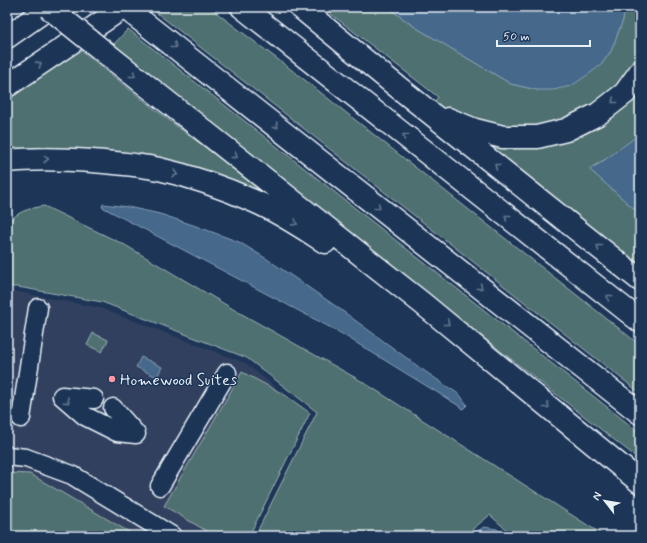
<svg xmlns="http://www.w3.org/2000/svg" width="647" height="543" font-family="Mynerve,sans-serif">
<style>
.built{fill:#31415e}
.green{fill:#50706f;stroke:#9cb0b4}
.water{fill:#44688b;stroke:#869fb7}
.lines{fill:none;stroke-linecap:round;stroke-linejoin:round}
.minor-casing{stroke:#e8f1f8;stroke-width:21}
.highway-casing{stroke:#e8f1f8;stroke-width:25}
.minor{stroke:#1d3557;stroke-width:18}
.highway{stroke:#1d3557;stroke-width:22}
.highway-bridge-casing{stroke:#e8f1f8;stroke-width:25;stroke-linecap:butt}
.highway-bridge{stroke:#1d3557;stroke-width:22}
.oneway{stroke:#64778f}
.poi-dot{fill:#ff9aa2;stroke:#1d3557;stroke-width:1.5}
.labels{text-anchor:middle;stroke-width:3;stroke-linejoin:round;paint-order:stroke}
.poi-label{font-size:16px;fill:#e8f1f8;stroke:#1d3557;text-anchor:start}
</style>
<rect width="100%" height="100%" fill="#1d3557"/>
<filter id="ink" filterUnits="userSpaceOnUse"><feTurbulence type="fractalNoise" baseFrequency=".025" numOctaves="2"/><feDisplacementMap in="SourceGraphic" scale="8" xChannelSelector="R" yChannelSelector="G"/><feConvolveMatrix kernelMatrix="1 2 1 2 8 2 1 2 1" color-interpolation-filters="sRGB"/></filter>
<g filter="url(#ink)">
<path class="built" d="M7,292H18L100,308L245,363L285,395L242,373L164,506L215,536H184L74,469L7,449Z
M7,462L25,464L70,481L159,536H136L30,474L7,473Z"/>
<path class="green" d="M158,7H209L301,77L640,345V393L153,10Z
M322,7H387L415,27L511,84L537,90L601,65L611,51L623,20L625,7H640V51L625,77L612,91L596,105L562,123L517,131L451,113L434,102L438,97Z
M128,29L640,433V460L318,208L114,44Z
M78,48L162,115L269,195L266,199L255,193L7,153V96Z
M640,81V134L614,154L589,169L640,214V268L480,145L483,140L519,145Z
M44,206L125,245L233,309L363,382L600,533L602,536H524L511,534L490,515L464,536H255L317,412L247,358L102,302L18,287H7V224C18,211 27,209 44,206Z
M93,333L108,340L102,352L87,345Z
M242,372L285,395L310,413L249,536H215L164,506Z
M7,473L30,474L136,536H7Z"/>
<path class="water" d="M387,7H625L623,20L611,51L601,65L586,76L571,86L553,90H537L511,84L415,27Z
M640,134V214L589,169L599,164Z
M103,204L128,207L160,214L193,225L239,242L267,259L337,307L423,370L460,395L467,405L463,409L456,404L337,331L102,207Z
M141,357L162,367L157,377L136,367Z
M484,527L497,529L505,536H470Z"/>
<g class="lines">
<g class="minor-casing">
<path id="minor" d="M94,399L62,396L85,416L117,432L136,434L113,408
M21,418L38,308
M7,456L26,458L72,475L172,536
M160,486L227,373"/>
</g>
<g class="highway-casing">
<path id="highway" d="M124,7L640,413
M242,7L640,321
M300,7L389,80L640,280
M7,37L50,7
M103,51L422,303L640,482
M7,86L124,7
M448,119L475,130L503,137H537L566,130L598,114L625,93L640,72
M7,161C35,158 64,159 92,161C114,163 137,164 159,169C190,176 227,189 256,202C281,213 303,228 325,242"/>
</g>
<use href="#minor" class="minor"/>
<use href="#highway" class="highway"/>
<g class="highway-bridge-casing">
<path id="highway-bridge" d="M48,7L103,51"/>
</g>
<use href="#highway-bridge" class="highway-bridge"/>
</g>
<defs><path id="oneway-chevron" d="M-2-3.5L2.5 0L-2 3.5" fill="none" stroke-width="1.6" stroke-linecap="round" stroke-linejoin="round"/></defs>
<g class="oneway">
<use href="#oneway-chevron" transform="translate(174 46) rotate(38)"/>
<use href="#oneway-chevron" transform="translate(39 64) rotate(-34)"/>
<use href="#oneway-chevron" transform="translate(133 75) rotate(38)"/>
<use href="#oneway-chevron" transform="translate(614 101) rotate(141)"/>
<use href="#oneway-chevron" transform="translate(276 126) rotate(38)"/>
<use href="#oneway-chevron" transform="translate(405 136) rotate(-142)"/>
<use href="#oneway-chevron" transform="translate(235 156) rotate(38)"/>
<use href="#oneway-chevron" transform="translate(46 159)"/>
<use href="#oneway-chevron" transform="translate(497 166) rotate(-142)"/>
<use href="#oneway-chevron" transform="translate(175 174) rotate(17)"/>
<use href="#oneway-chevron" transform="translate(378 207) rotate(38)"/>
<use href="#oneway-chevron" transform="translate(507 217) rotate(-142)"/>
<use href="#oneway-chevron" transform="translate(295 223) rotate(32)"/>
<use href="#oneway-chevron" transform="translate(599 247) rotate(-142)"/>
<use href="#oneway-chevron" transform="translate(480 287) rotate(38)"/>
<use href="#oneway-chevron" transform="translate(609 297) rotate(-142)"/>
<use href="#oneway-chevron" transform="translate(447 323) rotate(39)"/>
<use href="#oneway-chevron" transform="translate(67 401) rotate(42)"/>
<use href="#oneway-chevron" transform="translate(547 406) rotate(39)"/>
</g>
</g>
<circle class="poi-dot" cx="112" cy="379" r="4"/>
<g class="labels">
<g class="poi-label">
<text x="120" y="385">Homewood Suites</text>
</g>
</g>
<rect width="647" height="543" fill="none" stroke="#1d3557" stroke-width="24"/>
<rect x="12" y="12" width="623" height="519" fill="none" stroke="#e8f1f8" stroke-width="1.5" filter="url(#ink)"/>
<g transform="translate(605 501) rotate(301)" stroke="#1d3557" stroke-width="3" paint-order="stroke">
<path d="M0-3L7 15L0 10L-7 15Z" fill="#e8f1f8"/>
<text y="-6" font-size="11" font-weight="bold" text-anchor="middle" fill="#e8f1f8">N</text>
</g>
<path d="M497 40v6h93v-6" fill="none" stroke="#e8f1f8" stroke-width="2"/>
<text x="503" y="40" font-size="12" fill="#e8f1f8" stroke="#1d3557" stroke-width="3" paint-order="stroke">50 m</text>
</svg>
